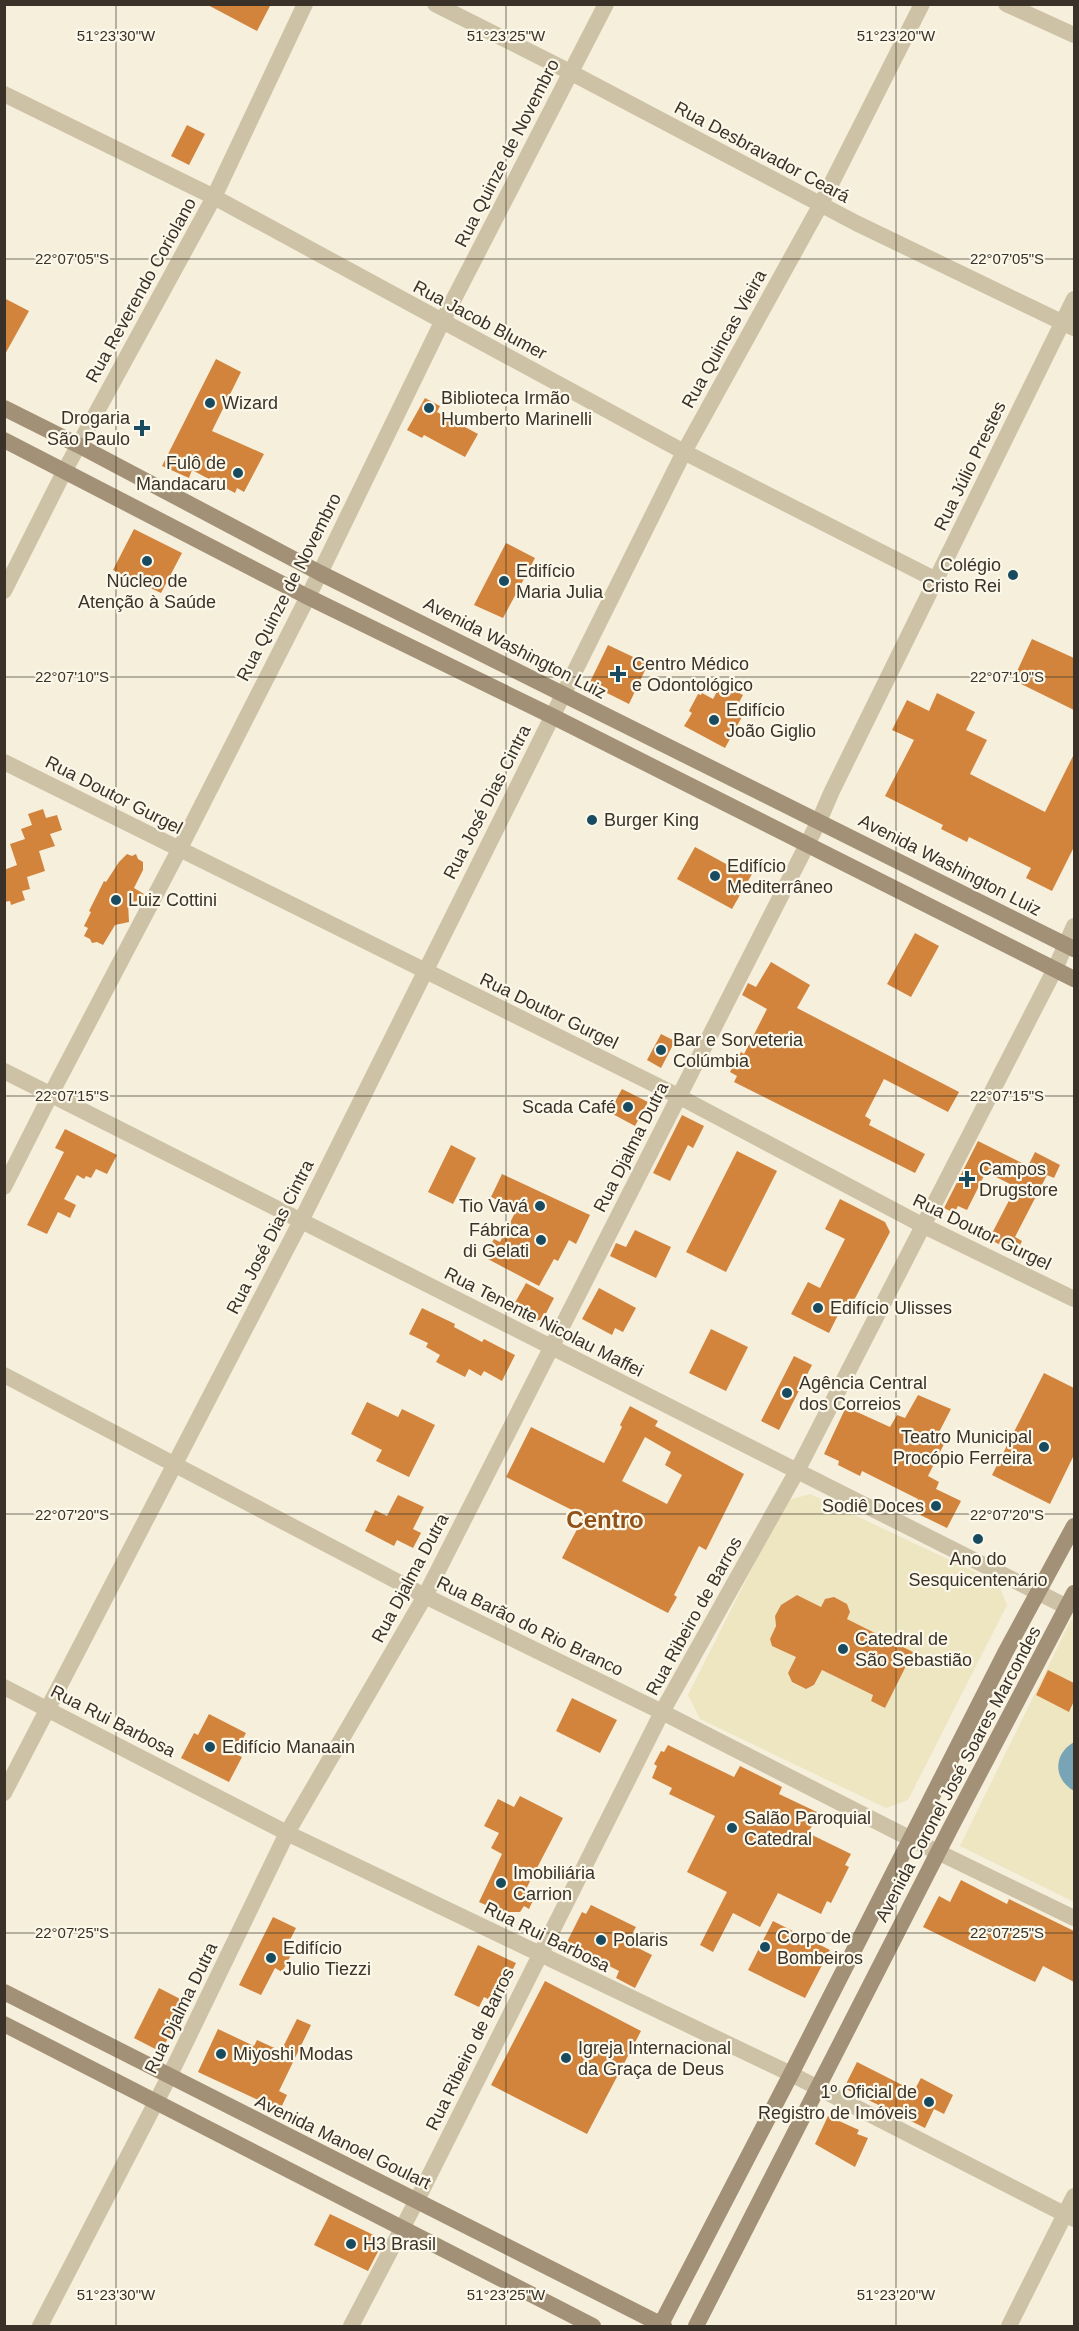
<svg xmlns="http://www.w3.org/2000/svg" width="1079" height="2331" font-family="Arial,sans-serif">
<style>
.plaza{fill:#eee5c1;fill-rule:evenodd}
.water{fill:#78a4b5}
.building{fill:#d2843d;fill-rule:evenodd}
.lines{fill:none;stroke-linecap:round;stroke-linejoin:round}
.minor{stroke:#cec2a6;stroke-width:16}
.secondary{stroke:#a29177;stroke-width:16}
.ticks{fill:none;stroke:#3a3228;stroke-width:1.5;stroke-opacity:0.45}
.poi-dot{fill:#194b60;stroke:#fbf7e9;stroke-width:2}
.labels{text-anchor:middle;stroke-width:4.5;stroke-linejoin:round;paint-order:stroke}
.street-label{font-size:18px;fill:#3a3228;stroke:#fbf7e9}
.poi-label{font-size:18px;fill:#3a3228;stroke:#fbf7e9;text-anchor:start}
.district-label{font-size:24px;font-weight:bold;fill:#915118;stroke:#fbf7e9}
.ticks-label{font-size:15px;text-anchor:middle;fill:#3a3228;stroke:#fbf7e9;stroke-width:4.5;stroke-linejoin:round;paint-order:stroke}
</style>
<rect width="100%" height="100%" fill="#f5efdc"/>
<path class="plaza" d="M810,1494L998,1583L1007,1605L908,1800L886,1808L700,1719L688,1695L786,1501ZM797,1595L821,1607L825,1599L834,1598L847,1604L850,1612L847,1619L913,1652L885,1708L871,1701L873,1695L822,1670L814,1686L805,1689L792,1683L788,1673L796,1657L772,1646L770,1639L776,1626L775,1616L781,1605Z
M1071,1620L1074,1621V1683L1048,1670L1036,1695L1069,1712L1074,1701V1742L1068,1746L1072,1790L1074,1791V1902L960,1846Z"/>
<path class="water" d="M1074,1742V1791C1053,1779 1053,1754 1074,1742Z"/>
<path class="building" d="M206,4H271L257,31Z
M187,125L205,134L189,165L171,156Z
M4,298L29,311L4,356Z
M216,359L241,372L212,431L264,454L244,492L237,488L235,493L192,470L189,478L162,466Z
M425,398L440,406L437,412L478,434L465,457L424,435L422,438L407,430Z
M134,529L182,553L161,593L113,570Z
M506,543L535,558L503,618L474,605Z
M1032,639L1074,658V710L1013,680Z
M608,645L648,664L629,704L589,684Z
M721,684L743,695L735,710L743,715L725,748L684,726L692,713L689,711L698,694L701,695L702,693L713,699Z
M937,693L975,712L966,730L987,740L970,774L1045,812L1074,754V847L1052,891L1026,878L1031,868L969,837L967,842L941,829L943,825L885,796L914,740L892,730L907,700L929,711Z
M43,809L46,818L57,815L62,830L50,834L55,846L39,851L45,871L27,877L30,889L22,891L25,900L11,905L10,901L4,902V870L17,865L10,844L25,839L21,829L32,825L28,814Z
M695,847L728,865L729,862L752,874L732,909L677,879Z
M127,854L132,856L136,854L138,859L143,862V870L134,888L144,894L141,900L128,903L129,922L115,925L103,945L97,942L92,943L90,939L84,936L88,928L84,926L91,912L89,911L104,881L106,882L119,862Z
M915,933L939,946L911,997L887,984Z
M771,962L810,985L797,1008L959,1092L948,1112L884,1079L865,1116L871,1120L869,1125L925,1154L915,1173L734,1082L737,1076L730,1072L741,1052L744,1054L767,1009L742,995L748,983L756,987Z
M661,1034L675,1041L661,1068L647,1060Z
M622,1089L648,1102L635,1126L609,1112Z
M682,1115L704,1126L693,1148L688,1145L670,1181L653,1173Z
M65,1129L117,1155L107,1174L96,1169L91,1178L86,1176L84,1179L77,1175L64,1199L76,1205L70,1218L58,1212L47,1234L27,1225L64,1152L55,1148Z
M978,1141L1028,1166L1035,1152L1060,1165L1054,1178L1047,1175L1015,1237L1022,1241L1016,1253L989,1239L1016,1187L986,1172L967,1210L958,1206L954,1213L944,1208Z
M451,1145L476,1158L453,1204L428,1192Z
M737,1151L777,1171L726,1272L686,1252Z
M502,1174L590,1215L576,1244L569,1240L558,1261L554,1259L539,1286L484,1257L494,1239L500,1242L517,1209L491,1197Z
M840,1199L885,1222L890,1232L852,1304L845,1301L829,1333L791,1314L808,1282L820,1288L845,1239L825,1229Z
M635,1230L671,1247L656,1278L610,1256L616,1243L626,1247Z
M526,1283L554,1298L543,1319L536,1321L512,1308Z
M599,1288L636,1308L623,1332L615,1328L612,1335L582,1319Z
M422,1308L455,1324L454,1327L482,1342L484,1339L515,1355L502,1381L484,1371L481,1376L469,1369L465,1377L436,1362L440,1355L426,1347L428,1343L409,1334Z
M711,1329L748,1347L726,1391L689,1373Z
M794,1356L812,1365L779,1430L761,1421Z
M1044,1373L1074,1388V1455L1050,1504L992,1475Z
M918,1395L951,1409L937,1436L946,1440L928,1476L939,1482L936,1489L961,1501L947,1528L912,1511L918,1499L862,1471L860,1476L838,1465L839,1461L824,1454L846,1407L890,1427L897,1415L905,1418Z
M367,1402L398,1417L402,1409L435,1425L409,1477L376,1461L382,1450L351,1434Z
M630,1406L658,1421L655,1426L744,1474L706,1550L699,1546L674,1595L677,1597L668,1613L562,1558L584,1516L506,1477L531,1427L604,1463L622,1427L620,1425ZM645,1437L671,1452L665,1465L682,1475L667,1504L622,1481Z
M398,1495L424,1507L413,1529L421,1533L413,1548L397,1540L394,1546L365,1531L375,1510L387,1516Z
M797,1595L821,1607L825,1599L834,1597L847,1604L850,1612L847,1619L913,1652L885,1708L871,1701L873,1695L822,1670L814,1685L806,1689L792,1682L788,1673L796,1657L772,1646L770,1639L776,1626L775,1616L781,1605Z
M1048,1670L1074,1683V1701L1069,1712L1036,1695Z
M572,1698L617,1720L600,1753L556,1731Z
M209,1714L246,1733L235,1754L242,1757L229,1782L181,1758L194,1733L198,1735Z
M668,1745L734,1777L740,1766L782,1787L779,1794L819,1813L808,1833L851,1854L845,1865L849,1867L831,1903L827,1901L821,1914L778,1893L760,1927L733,1913L713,1952L700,1945L727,1892L687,1872L715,1816L669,1794L672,1788L652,1778L657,1766L654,1764L661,1751L664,1752Z
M520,1796L563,1818L526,1889L536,1894L529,1909L524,1906L520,1912H501L479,1902L502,1854L491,1848L499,1833L484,1826L498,1799L514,1807Z
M961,1880L1007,1904L1009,1899L1074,1931V1982L1043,1966L1035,1982L923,1927L939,1896L950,1902Z
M591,1905L636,1927L632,1934L637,1936L632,1945L652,1955L635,1988L616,1978L619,1971L566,1944L582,1912L586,1914Z
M273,1917L296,1928L284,1952L291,1955L282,1972L275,1968L261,1995L239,1985Z
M773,1921L830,1950L805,1998L748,1970Z
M478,1945L516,1963L496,2003L484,1997L479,2007L454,1995Z
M545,1981L641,2031L587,2134L491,2085Z
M159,1988L186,2002L161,2052L134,2038Z
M297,2019L311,2025L279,2091L287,2095L280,2110L198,2072L218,2029L254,2046L257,2040L281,2051Z
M857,2062L914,2091L921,2078L953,2095L944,2114L934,2109L925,2128L844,2088Z
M828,2116L859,2130L857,2134L868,2138L855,2167L815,2144Z
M330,2214L384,2240L368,2271L314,2245Z"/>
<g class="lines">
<path class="minor" d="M435,4L570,72L856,223L1074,328
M1006,4L1074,35
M4,94L214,197L684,452L936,580
M4,591L65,470L214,197L305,4
M4,762L678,1096L922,1225L1074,1299
M4,1071L1067,1607
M4,1187L51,1094L179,850L320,573L442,322L606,4
M4,1375L425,1596L662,1712L911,1839L1074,1918
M4,1687L287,1833L791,2074L1074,2219
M4,1793L301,1221L684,452L821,204L922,4
M40,2326L169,2077L287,1833L425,1596L819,821L832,791L1074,299
M351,2326L417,2200L662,1712L797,1471L1055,969L1074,926
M1009,2326L1074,2196"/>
<path class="secondary" d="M4,408L78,445L320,573L1074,949
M4,440L306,596L552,716L1074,979
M4,1992L664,2326
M4,2024L593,2326
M660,2326L791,2074L1005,1653L1074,1526
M696,2326L950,1829L1074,1593"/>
</g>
<path class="ticks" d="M116,4V2326M506,4V2326M896,4V2326M4,259H1074M4,677H1074M4,1096H1074M4,1514H1074M4,1933H1074"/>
<g class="poi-dot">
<circle cx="210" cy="403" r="6"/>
<circle cx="429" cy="408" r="6"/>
<path d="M139 419h6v6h6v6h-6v6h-6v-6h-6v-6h6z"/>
<circle cx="238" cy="473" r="6"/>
<circle cx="147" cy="561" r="6"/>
<circle cx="1013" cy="575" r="6"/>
<circle cx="504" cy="581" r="6"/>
<path d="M615 665h6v6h6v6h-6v6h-6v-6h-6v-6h6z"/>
<circle cx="714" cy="720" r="6"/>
<circle cx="592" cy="820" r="6"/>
<circle cx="715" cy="876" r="6"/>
<circle cx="116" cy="900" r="6"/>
<circle cx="661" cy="1050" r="6"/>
<circle cx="628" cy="1107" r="6"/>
<path d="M964 1170h6v6h6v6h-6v6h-6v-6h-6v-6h6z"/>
<circle cx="540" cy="1206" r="6"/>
<circle cx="541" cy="1240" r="6"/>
<circle cx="818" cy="1308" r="6"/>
<circle cx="787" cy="1393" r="6"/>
<circle cx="1044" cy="1447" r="6"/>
<circle cx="936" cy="1506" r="6"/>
<circle cx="978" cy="1539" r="6"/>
<circle cx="843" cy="1649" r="6"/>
<circle cx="210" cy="1747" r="6"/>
<circle cx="732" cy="1828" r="6"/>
<circle cx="501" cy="1883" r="6"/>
<circle cx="601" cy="1940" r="6"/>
<circle cx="765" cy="1947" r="6"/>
<circle cx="271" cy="1958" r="6"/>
<circle cx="221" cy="2054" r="6"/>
<circle cx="566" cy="2058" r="6"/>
<circle cx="929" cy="2102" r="6"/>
<circle cx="351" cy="2244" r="6"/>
</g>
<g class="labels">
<g class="street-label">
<text transform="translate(762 152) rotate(28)" y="6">Rua Desbravador Ceará</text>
<text transform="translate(507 153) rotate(-63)" y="6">Rua Quinze de Novembro</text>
<text transform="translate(141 290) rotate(-61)" y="6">Rua Reverendo Coriolano</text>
<text transform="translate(480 320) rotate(28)" y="6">Rua Jacob Blumer</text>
<text transform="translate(724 339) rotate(-61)" y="6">Rua Quincas Vieira</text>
<text transform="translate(970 466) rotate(-64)" y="6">Rua Júlio Prestes</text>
<text transform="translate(289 587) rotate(-63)" y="6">Rua Quinze de Novembro</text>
<text transform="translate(515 648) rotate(27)" y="6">Avenida Washington Luiz</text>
<text transform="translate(114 795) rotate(27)" y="6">Rua Doutor Gurgel</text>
<text transform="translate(487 802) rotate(-63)" y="6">Rua José Dias Cintra</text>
<text transform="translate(950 865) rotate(27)" y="6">Avenida Washington Luiz</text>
<text transform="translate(549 1011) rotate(26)" y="6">Rua Doutor Gurgel</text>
<text transform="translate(631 1147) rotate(-63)" y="6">Rua Djalma Dutra</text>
<text transform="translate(982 1232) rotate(26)" y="6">Rua Doutor Gurgel</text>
<text transform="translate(270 1237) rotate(-63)" y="6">Rua José Dias Cintra</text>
<text transform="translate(544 1322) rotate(27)" y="6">Rua Tenente Nicolau Maffei</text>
<text transform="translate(410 1578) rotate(-62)" y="6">Rua Djalma Dutra</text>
<text transform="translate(694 1616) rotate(-61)" y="6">Rua Ribeiro de Barros</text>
<text transform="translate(530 1626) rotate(26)" y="6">Rua Barão do Rio Branco</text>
<text transform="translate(113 1721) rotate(27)" y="6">Rua Rui Barbosa</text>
<text transform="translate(958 1774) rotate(-62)" y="6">Avenida Coronel José Soares Marcondes</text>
<text transform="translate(547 1937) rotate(26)" y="6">Rua Rui Barbosa</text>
<text transform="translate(181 2008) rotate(-64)" y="6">Rua Djalma Dutra</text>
<text transform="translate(470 2049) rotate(-64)" y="6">Rua Ribeiro de Barros</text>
<text transform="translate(343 2142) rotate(26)" y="6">Avenida Manoel Goulart</text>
</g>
<g class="poi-label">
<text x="441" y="404">Biblioteca Irmão<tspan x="441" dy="21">Humberto Marinelli</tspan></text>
<text x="222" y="409">Wizard</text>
<text x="130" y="424" text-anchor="end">Drogaria<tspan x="130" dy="21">São Paulo</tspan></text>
<text x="226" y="469" text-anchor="end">Fulô de<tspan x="226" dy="21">Mandacaru</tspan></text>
<text x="1001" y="571" text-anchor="end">Colégio<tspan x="1001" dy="21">Cristo Rei</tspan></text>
<text x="516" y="577">Edifício<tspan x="516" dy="21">Maria Julia</tspan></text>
<text x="147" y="587" text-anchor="middle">Núcleo de<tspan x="147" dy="21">Atenção à Saúde</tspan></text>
<text x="632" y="670">Centro Médico<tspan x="632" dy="21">e Odontológico</tspan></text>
<text x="726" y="716">Edifício<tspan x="726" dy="21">João Giglio</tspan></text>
<text x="604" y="826">Burger King</text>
<text x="727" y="872">Edifício<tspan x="727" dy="21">Mediterrâneo</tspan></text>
<text x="128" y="906">Luiz Cottini</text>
<text x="673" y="1046">Bar e Sorveteria<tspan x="673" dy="21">Colúmbia</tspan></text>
<text x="616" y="1113" text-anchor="end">Scada Café</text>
<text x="979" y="1175">Campos<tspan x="979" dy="21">Drugstore</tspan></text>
<text x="528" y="1212" text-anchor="end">Tio Vavá</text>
<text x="529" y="1236" text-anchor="end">Fábrica<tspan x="529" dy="21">di Gelati</tspan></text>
<text x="830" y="1314">Edifício Ulisses</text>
<text x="799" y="1389">Agência Central<tspan x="799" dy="21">dos Correios</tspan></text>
<text x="1032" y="1443" text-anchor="end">Teatro Municipal<tspan x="1032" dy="21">Procópio Ferreira</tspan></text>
<text x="924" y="1512" text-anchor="end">Sodiê Doces</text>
<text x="978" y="1565" text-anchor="middle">Ano do<tspan x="978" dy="21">Sesquicentenário</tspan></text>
<text x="855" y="1645">Catedral de<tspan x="855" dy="21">São Sebastião</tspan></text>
<text x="222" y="1753">Edifício Manaain</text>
<text x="744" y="1824">Salão Paroquial<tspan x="744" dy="21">Catedral</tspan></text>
<text x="513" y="1879">Imobiliária<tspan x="513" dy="21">Carrion</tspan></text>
<text x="777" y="1943">Corpo de<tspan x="777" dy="21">Bombeiros</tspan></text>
<text x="613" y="1946">Polaris</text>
<text x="283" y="1954">Edifício<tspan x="283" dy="21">Julio Tiezzi</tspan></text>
<text x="578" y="2054">Igreja Internacional<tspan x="578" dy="21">da Graça de Deus</tspan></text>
<text x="233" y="2060">Miyoshi Modas</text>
<text x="917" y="2098" text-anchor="end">1º Oficial de<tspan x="917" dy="21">Registro de Imóveis</tspan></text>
<text x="363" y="2250">H3 Brasil</text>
</g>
<g class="district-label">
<text x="605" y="1528">Centro</text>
</g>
</g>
<g class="ticks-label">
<text x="116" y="41">51°23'30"W</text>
<text x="506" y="41">51°23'25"W</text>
<text x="896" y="41">51°23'20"W</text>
<text x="72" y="264">22°07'05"S</text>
<text x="1007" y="264">22°07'05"S</text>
<text x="72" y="682">22°07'10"S</text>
<text x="1007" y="682">22°07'10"S</text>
<text x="72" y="1101">22°07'15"S</text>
<text x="1007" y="1101">22°07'15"S</text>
<text x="72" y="1520">22°07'20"S</text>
<text x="1007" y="1520">22°07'20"S</text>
<text x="72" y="1938">22°07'25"S</text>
<text x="1007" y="1938">22°07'25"S</text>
<text x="116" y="2300">51°23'30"W</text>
<text x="506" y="2300">51°23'25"W</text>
<text x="896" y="2300">51°23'20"W</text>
</g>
<rect width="1079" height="2331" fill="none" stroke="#3a3228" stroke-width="12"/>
</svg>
